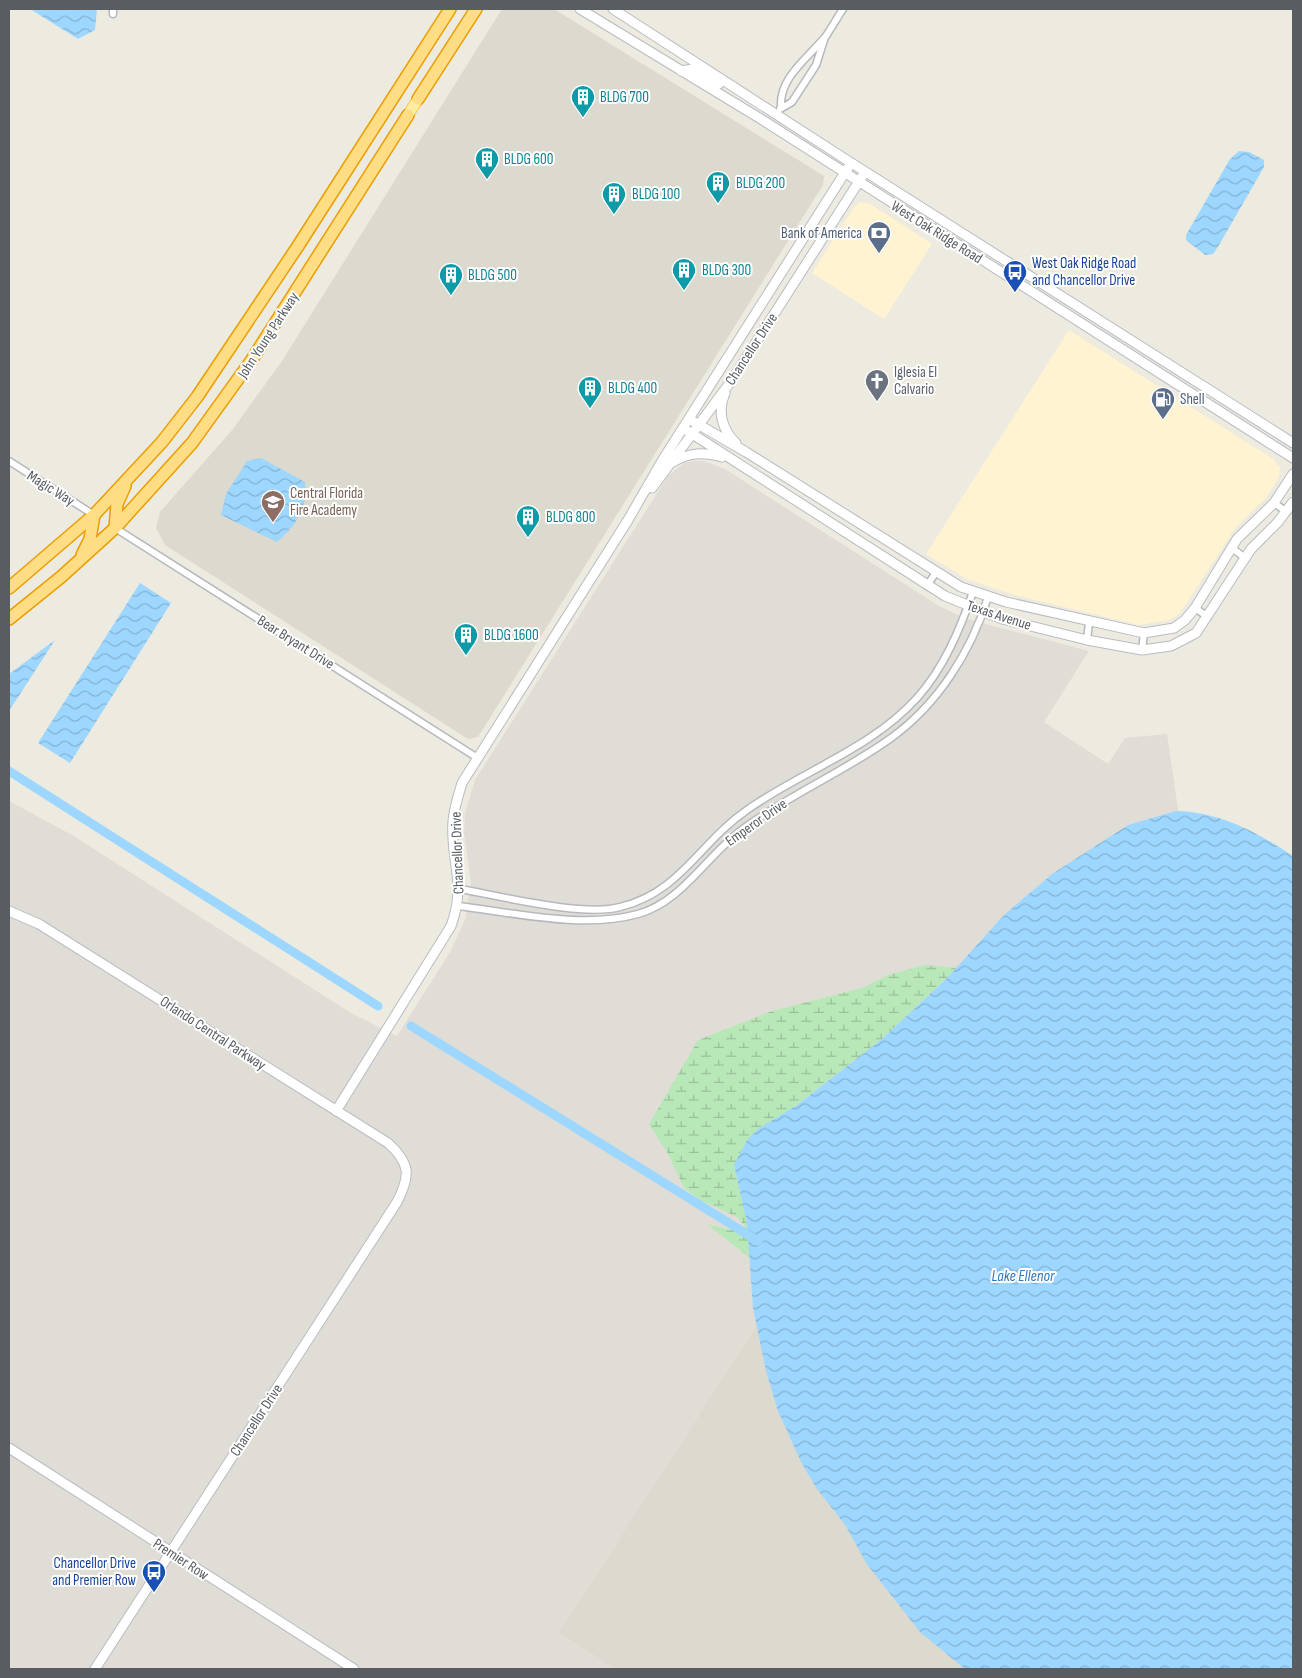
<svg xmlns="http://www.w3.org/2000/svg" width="1302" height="1678" font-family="'Sofia Sans Condensed',sans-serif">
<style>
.commercial{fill:#fff3d2}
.industrial{fill:#e0ddd7}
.education{fill:#dcd9ce}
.wetland{fill:url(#wetland-marsh)}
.water{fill:url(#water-waves)}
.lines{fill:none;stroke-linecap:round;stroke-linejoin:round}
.canal{stroke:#9dd7ff;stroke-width:9}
.street-casing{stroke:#b5b8be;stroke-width:9}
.secondary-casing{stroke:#b8bcc3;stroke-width:11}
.primary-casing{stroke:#ffc746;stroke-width:12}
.highway-casing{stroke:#ec9d00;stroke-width:14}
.street{stroke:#fff;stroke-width:6}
.secondary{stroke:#fff;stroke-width:9}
.primary{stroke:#ffeea2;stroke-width:10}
.highway{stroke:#ffdd84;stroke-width:11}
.labels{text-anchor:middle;stroke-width:4;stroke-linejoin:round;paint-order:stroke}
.culture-label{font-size:15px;fill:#0d838f;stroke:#fff;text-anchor:start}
.street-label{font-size:15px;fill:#585d62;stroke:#fff}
.service-label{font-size:15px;fill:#4e5e75;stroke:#fff;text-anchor:end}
.transit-label{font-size:15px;fill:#164399;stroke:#fff;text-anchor:start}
.worship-label{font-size:15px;fill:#5b616d;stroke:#fff;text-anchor:start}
.education-label{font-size:15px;fill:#785e54;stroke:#fff;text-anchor:start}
.water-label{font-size:16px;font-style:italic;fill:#3078ba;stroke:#fff}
</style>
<defs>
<pattern id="wetland-marsh" width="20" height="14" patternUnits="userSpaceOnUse" patternTransform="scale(1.25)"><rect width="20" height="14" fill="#b9e8b8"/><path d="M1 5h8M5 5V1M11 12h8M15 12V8" fill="none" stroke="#99bf99"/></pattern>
<pattern id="water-waves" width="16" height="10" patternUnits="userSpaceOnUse" patternTransform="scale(1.25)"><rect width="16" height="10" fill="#9dd7ff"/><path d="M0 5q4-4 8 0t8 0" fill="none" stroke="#83b2d2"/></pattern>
</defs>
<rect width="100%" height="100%" fill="#edeadf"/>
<path class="commercial" d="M860,202L869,203L932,244L884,319L812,273L854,207Z
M1069,330L1273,459L1280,467L1279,477L1266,498L1236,527L1180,613L1170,620L1138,625L1015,595L967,579L926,554Z"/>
<path class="industrial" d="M693,461H704L725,469L939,606L967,619L1089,651L1044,722L1108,764L1125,738L1167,734L1184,850L790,1274L560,1634L615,1669H9V801L72,835L351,1013L397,1036L450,952L465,920L471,883L464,833L465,813L475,780L668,476L684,463Z"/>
<path class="education" d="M502,9H554L824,176L823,185L478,737L468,739L165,545L156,528L160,512L233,429L282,361Z
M790,1274L1102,1669H615L559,1633Z"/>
<path class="wetland" d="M925,965L957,968L882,1039L782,1116L734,1165L747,1223L750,1258L707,1224L740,1232L745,1226L737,1217L702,1201L684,1188L667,1152L649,1124L698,1040L772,1011L862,988L888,975Z"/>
<path class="water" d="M30,9H97L95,30L78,39Z
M1239,151L1249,152L1264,160V167L1219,245L1213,254L1205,255L1186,240V235L1230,159Z
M261,458L305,482C309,506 295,527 277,542L221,515L226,494L247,461Z
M140,583L171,603L70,763L38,743Z
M55,640L9,711V674Z
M1176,811C1220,812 1257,832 1293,856V1669H965L920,1632L866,1563L846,1526L817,1489L802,1464L778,1411L766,1371L753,1308L747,1223L734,1165L747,1140L758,1129L797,1105L882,1039L947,978L1004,915L1052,874L1128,825Z"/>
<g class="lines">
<path class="canal" d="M9,771L378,1006
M411,1026L758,1241"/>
<g class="street-casing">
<path id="street" d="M113,14V9
M781,107C779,77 809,57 826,36C832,27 837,18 843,9
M780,109L792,102L816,65L825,37
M9,461L94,515
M1274,503L1287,512
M115,528L476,757
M1232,548L1245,558
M927,586L936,572
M1195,608L1208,617
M1087,640L1089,623
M1142,650L1144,633
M460,889C500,896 583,917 620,907C681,892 699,843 747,810C802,771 871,749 917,698C944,668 960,629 973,592
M458,906C515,913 583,929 638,914C682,902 707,855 743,829C790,794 844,772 891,738C938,704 971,652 988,597"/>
</g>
<g class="secondary-casing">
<path id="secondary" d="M580,9L761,119L1293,458
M613,9L839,155L1293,443
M681,71L693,69L719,84
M725,393C717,411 722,430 736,443
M689,419L746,452L961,587L1006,602L1144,633L1174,628L1185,620L1195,608L1237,539L1274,503L1293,474
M683,428L945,596L1002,619L1087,640L1142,650L1171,646L1196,633L1251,549L1278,522L1293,502
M673,462C690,452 704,452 722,457
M652,488L732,380L865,172
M9,911L39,924L388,1143C410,1163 411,1175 397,1202L95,1669
M336,1111L451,926C467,882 450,862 453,821C454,808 458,796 462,783L628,520L662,461L851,163
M9,1448L354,1669"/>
</g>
<g class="primary-casing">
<path id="primary" d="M408,115L418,99"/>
</g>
<g class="highway-casing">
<path id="highway" d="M418,99L476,9
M115,528L117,504L125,486
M82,555L90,539L94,515
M9,588L94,515L162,442L197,397L298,246L450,9
M9,619L61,577L115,528L192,443L251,361L408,115"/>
</g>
<use href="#street" class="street"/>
<use href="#secondary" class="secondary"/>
<use href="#primary" class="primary"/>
<use href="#highway" class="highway"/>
</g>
<defs>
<g id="building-pin" transform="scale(1.25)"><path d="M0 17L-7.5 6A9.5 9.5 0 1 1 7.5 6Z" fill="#0f9aa8" stroke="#fff"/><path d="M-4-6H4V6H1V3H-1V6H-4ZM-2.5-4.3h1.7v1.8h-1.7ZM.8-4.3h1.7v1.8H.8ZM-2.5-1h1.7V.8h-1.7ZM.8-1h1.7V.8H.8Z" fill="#fff"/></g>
<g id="bank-pin" transform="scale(1.25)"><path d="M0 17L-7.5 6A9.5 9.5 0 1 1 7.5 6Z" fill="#5c6f8a" stroke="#fff"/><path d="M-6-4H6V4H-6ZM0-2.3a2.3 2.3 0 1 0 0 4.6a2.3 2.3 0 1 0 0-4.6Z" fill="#fff"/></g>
<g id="bus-pin" transform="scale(1.25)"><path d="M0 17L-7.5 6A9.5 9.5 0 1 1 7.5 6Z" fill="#1a4fb4" stroke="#fff"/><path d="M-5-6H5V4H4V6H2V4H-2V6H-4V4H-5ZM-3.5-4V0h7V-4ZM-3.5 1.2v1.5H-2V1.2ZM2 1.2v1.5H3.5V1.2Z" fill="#fff"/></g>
<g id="church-pin" transform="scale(1.25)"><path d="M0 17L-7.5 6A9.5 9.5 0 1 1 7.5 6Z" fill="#6b7280" stroke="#fff"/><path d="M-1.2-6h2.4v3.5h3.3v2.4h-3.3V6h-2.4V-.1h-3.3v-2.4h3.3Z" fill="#fff"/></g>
<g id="fuel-pin" transform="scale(1.25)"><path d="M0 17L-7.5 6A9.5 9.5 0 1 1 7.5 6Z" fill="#5c6f8a" stroke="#fff"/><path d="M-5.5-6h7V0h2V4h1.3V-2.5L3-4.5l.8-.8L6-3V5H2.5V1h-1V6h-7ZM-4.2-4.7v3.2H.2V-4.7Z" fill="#fff"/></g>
<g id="school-pin" transform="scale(1.25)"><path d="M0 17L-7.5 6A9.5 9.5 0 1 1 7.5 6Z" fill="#8d6e63" stroke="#fff"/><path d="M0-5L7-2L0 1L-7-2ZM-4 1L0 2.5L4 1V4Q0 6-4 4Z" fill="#fff"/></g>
</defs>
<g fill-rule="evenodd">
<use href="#building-pin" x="583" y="97"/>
<use href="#building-pin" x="487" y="159"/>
<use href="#building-pin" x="718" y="183"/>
<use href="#building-pin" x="614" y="194"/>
<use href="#bank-pin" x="879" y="233"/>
<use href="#building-pin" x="684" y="270"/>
<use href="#bus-pin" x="1015" y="272"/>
<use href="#building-pin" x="451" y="275"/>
<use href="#church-pin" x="877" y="381"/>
<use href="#building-pin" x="590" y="388"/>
<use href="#fuel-pin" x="1163" y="399"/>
<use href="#school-pin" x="273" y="502"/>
<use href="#building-pin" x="528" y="517"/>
<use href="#building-pin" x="466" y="635"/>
<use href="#bus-pin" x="154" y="1572"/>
</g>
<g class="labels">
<g class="culture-label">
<text x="600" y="102">BLDG 700</text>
<text x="504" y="164">BLDG 600</text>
<text x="736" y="188">BLDG 200</text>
<text x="632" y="199">BLDG 100</text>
<text x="702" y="275">BLDG 300</text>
<text x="468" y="280">BLDG 500</text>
<text x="608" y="393">BLDG 400</text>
<text x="546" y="522">BLDG 800</text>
<text x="484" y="640">BLDG 1600</text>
</g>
<g class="street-label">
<text transform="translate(937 232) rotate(32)" y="5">West Oak Ridge Road</text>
<text transform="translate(268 335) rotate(-57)" y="5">John Young Parkway</text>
<text transform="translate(751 349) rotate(-57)" y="5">Chancellor Drive</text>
<text transform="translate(51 488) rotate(32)" y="5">Magic Way</text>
<text transform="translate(999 615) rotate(18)" y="5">Texas Avenue</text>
<text transform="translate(296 642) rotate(32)" y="5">Bear Bryant Drive</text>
<text transform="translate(756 822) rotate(-35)" y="5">Emperor Drive</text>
<text transform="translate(457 853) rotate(-92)" y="5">Chancellor Drive</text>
<text transform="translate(213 1033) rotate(33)" y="5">Orlando Central Parkway</text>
<text transform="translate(256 1420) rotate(-57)" y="5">Chancellor Drive</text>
<text transform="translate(181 1559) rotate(33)" y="5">Premier Row</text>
</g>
<g class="service-label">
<text x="862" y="238">Bank of America</text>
<text x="1180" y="404" text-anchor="start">Shell</text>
</g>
<g class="transit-label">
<text x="1032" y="268">West Oak Ridge Road<tspan x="1032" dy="17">and Chancellor Drive</tspan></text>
<text x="136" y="1568" text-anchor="end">Chancellor Drive<tspan x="136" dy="17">and Premier Row</tspan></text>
</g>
<g class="worship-label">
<text x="894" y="377">Iglesia El<tspan x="894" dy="17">Calvario</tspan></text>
</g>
<g class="education-label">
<text x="290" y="498">Central Florida<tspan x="290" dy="17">Fire Academy</tspan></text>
</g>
<g class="water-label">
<text x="1023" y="1281">Lake Ellenor</text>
</g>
</g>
<rect width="1302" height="1678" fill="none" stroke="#585d62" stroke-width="20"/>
</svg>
